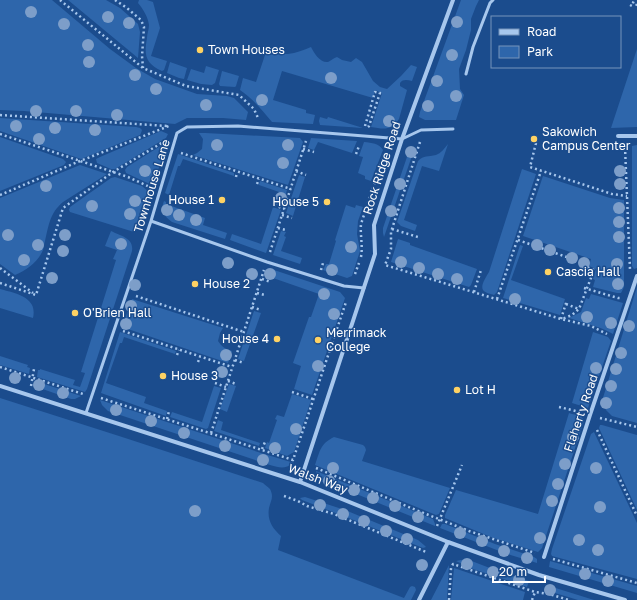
<svg xmlns="http://www.w3.org/2000/svg" width="637" height="600" font-family="'Golos Text',sans-serif">
<style>
.green{fill:#2e66ab}
.lines{fill:none;stroke-linecap:round;stroke-linejoin:round}
.path{stroke:#a7c7ed;stroke-width:2.5;stroke-dasharray:2 3;stroke-linecap:butt}
.lane{stroke:#a7c7ed;stroke-width:3}
.street{stroke:#a7c7ed;stroke-width:4}
.tree{fill:#7d9ec9}
.poi-dot{fill:#fed264;stroke:#1b4c8d;stroke-width:1.5}
.labels{text-anchor:middle;stroke-width:3;stroke-linejoin:round;paint-order:stroke}
.poi-label{font-size:12px;fill:#fff;stroke:#1b4c8d;text-anchor:start}
.street-label{font-size:12px;fill:#fff;stroke:#1b4c8d}
</style>
<rect width="100%" height="100%" fill="#1b4c8d"/>
<path class="green" d="M0,0H52L110,49L136,68L155,79L197,94L227,96L234,98L248,112L246,120L223,118H187L175,124L24,111L0,110Z
M68,0H106L120,8L138,24L140,32L138,58Z
M139,0H147L153,2L160,28L151,56L167,61L164,70L162,71C145,63 144,55 147,38C147,34 149,29 149,25C148,17 143,9 138,3Z
M461,0H479L476,6L471,19V30L466,50L459,69L460,89L464,95L456,120H425L419,117L420,112Z
M311,47C314,53 320,63 328,62C330,61 334,58 337,57L342,60L351,62L356,58L362,62L373,81L380,87L387,89L401,76L411,65L417,67L412,81C407,80 403,79 400,83V86L407,90L399,119C391,131 384,129 371,127L382,93L375,90L373,98L282,71L273,100L306,110V113L315,115L313,124L272,122C262,110 253,99 240,90L243,78L256,82L265,55C273,54 280,54 288,54C296,53 304,50 311,47Z
M637,49V127L611,128Z
M170,62L187,68L184,79L179,78L167,73Z
M206,66L219,70L215,83L212,85L201,84L187,80L191,69L204,73Z
M222,71L239,76L236,86L235,87L220,86L219,84Z
M320,117L327,119L328,117L363,128L320,125L319,121Z
M0,118L136,127L140,128L142,130L141,133L140,135L81,159L0,131Z
M161,131L168,134L166,138L115,169H111L97,163L96,159L100,157Z
M199,133H205L300,138L303,142L288,185L193,155L197,153L202,149L203,139Z
M0,137L63,159L66,162L64,165L0,191Z
M311,138L357,141L352,153L318,142L314,150L308,148Z
M170,140L152,185L126,173L125,170L127,167Z
M364,142C372,143 379,143 383,150L371,181L365,179V176L358,173L363,157L359,156Z
M448,144L439,171L422,166L404,220L417,225L415,231L401,226L397,222L418,161C424,155 428,157 436,155C441,153 444,149 448,144Z
M637,145V268L634,269L632,266V146Z
M410,148L414,150L384,237L383,233V228Z
M178,154L234,173V176L183,159L180,166H178L169,195L165,193Z
M80,165L107,174L63,202C50,213 49,224 45,241C44,244 44,247 43,250C38,262 27,270 15,275L0,264V198Z
M522,169L536,174L497,292L494,295C491,294 486,293 484,291C479,287 486,277 489,272Z
M299,175L305,177L293,216L286,213Z
M543,176L610,198L624,200V287L621,293H617L593,287L595,280L593,279L596,269L589,266L591,259L523,236Z
M115,177L142,186L150,193L139,229L134,232L70,212L69,210L70,207L111,178Z
M260,181L287,190L282,206L275,204L279,192L259,185Z
M164,201L166,202V204L205,218L203,225L227,233L225,239L172,222C165,217 160,211 164,201Z
M346,205L355,208L356,205L363,207L358,221L357,234L360,251L352,276L347,278L323,270L326,264H329L336,241L335,240Z
M273,207L281,210L266,253L230,240L232,234L261,244Z
M111,231C121,236 134,238 132,251L87,389L85,392L37,377L38,370H40V369L75,380L73,385L80,387L85,373L81,372L116,260L113,259L117,250L105,246Z
M281,231L286,232L284,236L286,237L281,251L302,258L300,264L273,255Z
M398,239L410,243V245L477,269L471,285L469,287L391,262Z
M520,245L523,246L511,280L565,299L560,315L503,298Z
M268,268L340,292L345,298L312,395L294,389L301,366L293,363L309,317H311L319,294L273,278L272,279L265,277Z
M637,287V423L612,416L606,410L602,401Z
M0,289C10,292 26,294 32,305C34,309 34,314 33,318L0,308Z
M591,294L623,303L613,334C599,326 584,323 569,318L581,312L586,298L589,299Z
M132,299L223,328L220,333L218,341C222,347 225,349 232,351L228,363L122,327Z
M254,311L261,313L244,361L238,359Z
M120,332L176,351L175,354L124,337L122,343H120L106,383L146,397L144,403L167,411L166,416L101,393Z
M593,332L608,337L611,341L588,408L572,403Z
M0,356L28,365L27,367L30,368L29,374L0,365Z
M35,381L81,396L75,399H71L34,386Z
M229,384L236,386L227,412L220,409Z
M214,386L221,388L208,428L206,429L170,417L172,412L202,422Z
M292,394L311,400L294,452L287,456L265,448L267,442L269,443L277,420L275,419L277,415L284,417Z
M0,398L119,436L263,483C265,485 268,487 270,489C274,497 271,500 269,508C267,520 272,528 281,536L278,550L404,598L410,587L412,586L415,587L416,590L411,600H0Z
M100,400L261,453L294,463C284,469 281,468 270,465L108,411L102,405Z
M569,413C574,415 583,415 584,421L542,548L538,552L491,537L445,518V515L456,490L538,514Z
M218,420L223,422L221,430L260,443L259,446L214,431Z
M600,425H602L637,435V510L599,428Z
M594,432L637,523V579L552,556L551,554L552,549L591,434Z
M334,437L363,445L365,447L366,450L362,461L450,488L439,514L436,515L315,465C320,451 320,444 334,437Z
M316,471L433,519L435,524V526L349,491L327,484L321,481L317,476Z
M305,497L345,510L418,540L424,545L426,547L423,548L351,519L302,500L300,498Z
M442,524H445L495,544L534,557L537,559V563L507,554L440,528Z
M461,560H469L495,570L529,581L527,587L473,569L456,561Z
M550,561L637,586V593L549,567Z
M449,565L447,600H431Z
M454,568L525,592L523,600H451Z
M546,585L594,600H578L545,590Z"/>
<g class="lines">
<path class="path" d="M60,0L143,68L162,76L186,86L239,95L254,109L258,118
M115,0L127,8L141,20L144,27L142,56L143,68
M637,4L636,6H637
M630,5L632,6L634,0
M0,115L167,126
M365,126L375,92L380,93L369,126L368,127
M0,134L128,177L150,187
M420,142L391,232V249L385,265L561,319L591,326L607,334
M536,143L530,167L612,194L627,196
M625,147L630,270
M303,149L314,152
M181,153L291,189
M356,154L359,146
M296,171L306,175
M236,177L237,172
M257,184L259,179
M0,195L80,161L169,126
M274,205L284,209
M282,215L292,218
M278,228L286,230
M392,229L418,237
M518,240L578,261L587,267L594,270L579,309L572,315L562,319
M270,252L306,141
M361,257C363,246 360,235 361,224L384,155
M0,268L33,293
M321,270L323,263
M355,274L359,263
M262,279L271,282
M0,283L36,295L63,208L113,172L165,141
M584,288L618,298H620
M474,292L481,270
M257,293L265,295
M136,296L244,332
M497,299L541,171
M566,304L579,309
M252,307L261,310
M561,319L567,300
M123,331L232,367
M177,355L179,350
M235,360L244,363
M198,362L200,357
M0,367L83,394
M228,381L236,384
M215,383L226,387
M31,386L34,369
M292,392L313,399
M101,398L293,460L346,302
M559,407L580,412
M600,418L637,427
M167,419L169,411
M597,430L637,516
M211,433L264,270
M262,449L265,442
M316,468L411,508L469,531L535,553
M284,496L298,501L307,506L334,514L426,552
M437,526L462,465
M553,559L637,583
M449,600L451,568L453,564L535,592L549,594L569,600
M532,600L535,592"/>
<path class="lane" d="M466,74L473,47L490,3L493,0
M151,221L267,262L344,286L364,288
M86,413L151,221L177,133L187,127L238,126L402,139L421,130L453,129"/>
<path class="street" d="M618,136H637
M0,386L300,482L448,542L539,575L625,600
M300,482L375,254L374,225L402,139L453,0
M544,557L590,415L637,276
M419,600L448,542"/>
</g>
<g class="tree">
<circle cx="31" cy="12" r="6"/>
<circle cx="108" cy="17" r="6"/>
<circle cx="457" cy="22" r="6"/>
<circle cx="129" cy="23" r="6"/>
<circle cx="64" cy="24" r="6"/>
<circle cx="88" cy="45" r="6"/>
<circle cx="452" cy="55" r="6"/>
<circle cx="89" cy="62" r="6"/>
<circle cx="135" cy="75" r="6"/>
<circle cx="331" cy="78" r="6"/>
<circle cx="437" cy="81" r="6"/>
<circle cx="156" cy="89" r="6"/>
<circle cx="456" cy="96" r="6"/>
<circle cx="262" cy="100" r="6"/>
<circle cx="206" cy="105" r="6"/>
<circle cx="428" cy="106" r="6"/>
<circle cx="36" cy="111" r="6"/>
<circle cx="76" cy="111" r="6"/>
<circle cx="117" cy="115" r="6"/>
<circle cx="389" cy="121" r="6"/>
<circle cx="16" cy="126" r="6"/>
<circle cx="55" cy="128" r="6"/>
<circle cx="95" cy="130" r="6"/>
<circle cx="39" cy="139" r="6"/>
<circle cx="217" cy="145" r="6"/>
<circle cx="288" cy="145" r="6"/>
<circle cx="411" cy="152" r="6"/>
<circle cx="283" cy="163" r="6"/>
<circle cx="145" cy="171" r="6"/>
<circle cx="620" cy="171" r="6"/>
<circle cx="400" cy="184" r="6"/>
<circle cx="620" cy="184" r="6"/>
<circle cx="46" cy="186" r="6"/>
<circle cx="281" cy="198" r="6"/>
<circle cx="135" cy="201" r="6"/>
<circle cx="92" cy="206" r="6"/>
<circle cx="619" cy="208" r="6"/>
<circle cx="167" cy="210" r="6"/>
<circle cx="391" cy="211" r="6"/>
<circle cx="130" cy="214" r="6"/>
<circle cx="179" cy="215" r="6"/>
<circle cx="196" cy="220" r="6"/>
<circle cx="619" cy="222" r="6"/>
<circle cx="8" cy="235" r="6"/>
<circle cx="65" cy="235" r="6"/>
<circle cx="619" cy="237" r="6"/>
<circle cx="121" cy="244" r="6"/>
<circle cx="38" cy="245" r="6"/>
<circle cx="537" cy="245" r="6"/>
<circle cx="351" cy="247" r="6"/>
<circle cx="550" cy="250" r="6"/>
<circle cx="63" cy="251" r="6"/>
<circle cx="572" cy="258" r="6"/>
<circle cx="24" cy="260" r="6"/>
<circle cx="401" cy="262" r="6"/>
<circle cx="228" cy="263" r="6"/>
<circle cx="584" cy="263" r="6"/>
<circle cx="617" cy="264" r="6"/>
<circle cx="419" cy="268" r="6"/>
<circle cx="332" cy="270" r="6"/>
<circle cx="252" cy="274" r="6"/>
<circle cx="270" cy="274" r="6"/>
<circle cx="438" cy="274" r="6"/>
<circle cx="52" cy="278" r="6"/>
<circle cx="457" cy="279" r="6"/>
<circle cx="618" cy="284" r="6"/>
<circle cx="135" cy="285" r="6"/>
<circle cx="324" cy="294" r="6"/>
<circle cx="515" cy="299" r="6"/>
<circle cx="131" cy="306" r="6"/>
<circle cx="334" cy="314" r="6"/>
<circle cx="587" cy="317" r="6"/>
<circle cx="611" cy="323" r="6"/>
<circle cx="126" cy="324" r="6"/>
<circle cx="629" cy="326" r="6"/>
<circle cx="621" cy="353" r="6"/>
<circle cx="226" cy="355" r="6"/>
<circle cx="318" cy="366" r="6"/>
<circle cx="596" cy="368" r="6"/>
<circle cx="616" cy="369" r="6"/>
<circle cx="222" cy="372" r="6"/>
<circle cx="15" cy="378" r="6"/>
<circle cx="39" cy="385" r="6"/>
<circle cx="611" cy="386" r="6"/>
<circle cx="63" cy="393" r="6"/>
<circle cx="606" cy="403" r="6"/>
<circle cx="116" cy="410" r="6"/>
<circle cx="151" cy="421" r="6"/>
<circle cx="296" cy="429" r="6"/>
<circle cx="184" cy="433" r="6"/>
<circle cx="573" cy="437" r="6"/>
<circle cx="225" cy="446" r="6"/>
<circle cx="275" cy="448" r="6"/>
<circle cx="263" cy="460" r="6"/>
<circle cx="565" cy="464" r="6"/>
<circle cx="333" cy="468" r="6"/>
<circle cx="596" cy="468" r="6"/>
<circle cx="329" cy="481" r="6"/>
<circle cx="558" cy="484" r="6"/>
<circle cx="354" cy="490" r="6"/>
<circle cx="373" cy="498" r="6"/>
<circle cx="552" cy="501" r="6"/>
<circle cx="320" cy="505" r="6"/>
<circle cx="395" cy="506" r="6"/>
<circle cx="600" cy="507" r="6"/>
<circle cx="195" cy="511" r="6"/>
<circle cx="343" cy="514" r="6"/>
<circle cx="418" cy="517" r="6"/>
<circle cx="364" cy="521" r="6"/>
<circle cx="386" cy="531" r="6"/>
<circle cx="460" cy="533" r="6"/>
<circle cx="540" cy="538" r="6"/>
<circle cx="407" cy="539" r="6"/>
<circle cx="579" cy="540" r="6"/>
<circle cx="482" cy="541" r="6"/>
<circle cx="598" cy="550" r="6"/>
<circle cx="504" cy="551" r="6"/>
<circle cx="527" cy="558" r="6"/>
<circle cx="467" cy="564" r="6"/>
<circle cx="422" cy="565" r="6"/>
<circle cx="493" cy="572" r="6"/>
<circle cx="585" cy="574" r="6"/>
<circle cx="519" cy="580" r="6"/>
<circle cx="608" cy="581" r="6"/>
<circle cx="550" cy="590" r="6"/>
</g>
<g class="poi-dot">
<circle cx="200" cy="50" r="4"/>
<circle cx="534" cy="139" r="4"/>
<circle cx="222" cy="200" r="4"/>
<circle cx="327" cy="202" r="4"/>
<circle cx="548" cy="272" r="4"/>
<circle cx="195" cy="284" r="4"/>
<circle cx="75" cy="313" r="4"/>
<circle cx="277" cy="339" r="4"/>
<circle cx="318" cy="340" r="4"/>
<circle cx="163" cy="376" r="4"/>
<circle cx="457" cy="390" r="4"/>
</g>
<g class="labels">
<g class="poi-label">
<text x="208" y="54">Town Houses</text>
<text x="542" y="136">Sakowich<tspan x="542" dy="14">Campus Center</tspan></text>
<text x="214" y="204" text-anchor="end">House 1</text>
<text x="319" y="206" text-anchor="end">House 5</text>
<text x="556" y="276">Cascia Hall</text>
<text x="203" y="288">House 2</text>
<text x="83" y="317">O'Brien Hall</text>
<text x="326" y="337">Merrimack<tspan x="326" dy="14">College</tspan></text>
<text x="269" y="343" text-anchor="end">House 4</text>
<text x="171" y="380">House 3</text>
<text x="465" y="394">Lot H</text>
</g>
<g class="street-label">
<text transform="translate(382 168) rotate(-72)" y="4">Rock Ridge Road</text>
<text transform="translate(152 186) rotate(-73)" y="4">Townhouse Lane</text>
<text transform="translate(581 413) rotate(-71)" y="4">Flaherty Road</text>
<text transform="translate(318 479) rotate(21)" y="4">Walsh Way</text>
</g>
</g>
<rect x="491" y="16" width="130" height="52" fill="#1b4c8d" stroke="#7694bb"/>
<rect x="499" y="29" width="20" height="6" fill="#a7c7ed" stroke="#7694bb"/>
<text x="527" y="36" font-size="12" fill="#ffffff">Road</text>
<rect x="499" y="46" width="20" height="12" fill="#2e66ab" stroke="#7694bb"/>
<text x="527" y="56" font-size="12" fill="#ffffff">Park</text>
<path d="M493 576v6h52v-6" fill="none" stroke="#ffffff" stroke-width="2"/>
<text x="499" y="576" font-size="12" fill="#ffffff" stroke="#1b4c8d" stroke-width="3" paint-order="stroke">20 m</text>
</svg>
